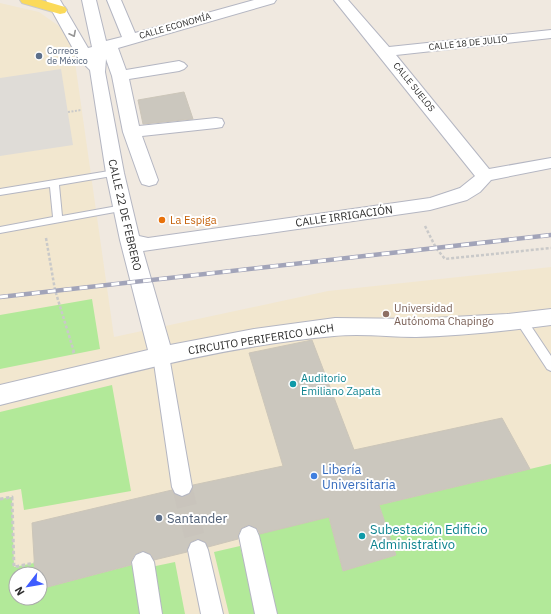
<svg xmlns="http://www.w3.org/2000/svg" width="551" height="614" font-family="'IBM Plex Sans',sans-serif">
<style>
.education{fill:#f2e7cf;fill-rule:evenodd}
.green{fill:#b2e999}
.plaza{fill:#dfdcd7}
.building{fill:#cbc7be;stroke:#ccc6b9}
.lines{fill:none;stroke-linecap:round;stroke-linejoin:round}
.pedestrian-tunnel{stroke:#c9c4bc;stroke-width:20;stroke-dasharray:20 10;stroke-linecap:butt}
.service-casing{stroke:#b4b6c2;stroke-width:2}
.pedestrian-casing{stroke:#b4b6c2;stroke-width:2}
.minor-casing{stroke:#b4b6c2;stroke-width:2}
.primary-casing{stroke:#c9c9c9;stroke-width:2}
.path-far2{stroke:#c9c9c9;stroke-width:2;stroke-dasharray:2 1.5;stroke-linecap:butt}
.path-far1{stroke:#c9c9c9;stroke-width:2.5;stroke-dasharray:3 2;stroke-linecap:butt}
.path{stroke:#c9c9c9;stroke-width:3;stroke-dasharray:3.5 2.5;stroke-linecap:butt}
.service{fill:#fff;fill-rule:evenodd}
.pedestrian{fill:#fff;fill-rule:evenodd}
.minor{fill:#fff;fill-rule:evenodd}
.primary{fill:#fbda5a;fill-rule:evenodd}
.rail-casing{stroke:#a2a4b9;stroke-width:4.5}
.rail{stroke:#fff;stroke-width:3;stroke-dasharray:8;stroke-linecap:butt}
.oneway{stroke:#969696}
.service-dot{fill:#5c6f8a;stroke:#fff;stroke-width:1.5}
.food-dot{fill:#e8710a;stroke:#fff;stroke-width:1.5}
.education-dot{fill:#8d6e63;stroke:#fff;stroke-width:1.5}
.culture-dot{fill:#0f9aa8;stroke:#fff;stroke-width:1.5}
.shop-dot{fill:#3f7fe0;stroke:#fff;stroke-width:1.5}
.labels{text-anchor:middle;stroke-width:4;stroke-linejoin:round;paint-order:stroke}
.far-street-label{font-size:9px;fill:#2e2e2e;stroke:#fff}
.far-service-label{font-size:9px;fill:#4e5e75;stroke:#fff;text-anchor:start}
.street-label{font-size:11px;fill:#2e2e2e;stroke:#fff}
.food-label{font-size:11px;fill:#c56008;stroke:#fff;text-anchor:start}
.education-label{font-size:11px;fill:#785e54;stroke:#fff;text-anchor:start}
.culture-label{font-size:11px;fill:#0d838f;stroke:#fff;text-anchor:start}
.near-shop-label{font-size:13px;fill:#366cbe;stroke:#fff;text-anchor:start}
.near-service-label{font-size:13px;fill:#4e5e75;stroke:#fff;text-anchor:start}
.near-culture-label{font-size:13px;fill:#0d838f;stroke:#fff;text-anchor:start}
</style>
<rect width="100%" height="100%" fill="#f0e9e0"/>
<path class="education" d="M0,3L39,12L59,26L72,41L114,337L328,291L551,267V614H0ZM16,574H40V598H16Z"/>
<path class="green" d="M92,299L100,349L0,369V315Z
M112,385L131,491L24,510L21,489L0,493V412Z
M551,464V614H266L249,536L329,517L343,571L396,555L379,505Z
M12,497L14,567L34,563L35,574H16V598H40V589L143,562L151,614H0V499Z
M240,546L257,614H229L214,552Z
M175,562L185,614H159L151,567Z"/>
<path class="plaza" d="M61,69L73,145L0,156V78Z"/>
<path class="building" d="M184,92L193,119L143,124L138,100Z
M312,340L354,450L502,418L530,469L379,505L396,555L343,571L329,517L260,534L257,528L248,525L241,528L238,535V539L208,547L206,542L197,539L190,542L187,552L154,560L151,554L142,551L135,554L131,561V565L40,589V574H35L32,523L172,490L174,494L183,497L190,494L193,485L283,466L249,353Z"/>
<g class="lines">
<path class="pedestrian-tunnel" d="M182,487L198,550"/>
<g class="service-casing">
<path id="service" d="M115,170L120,173L118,175L59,185L62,216L123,205L126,206L128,208L126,210L0,233V227L53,217L50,187L0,195V189Z
M521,316L525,317L551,356V371L547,369L515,320L517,317Z"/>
</g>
<g class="pedestrian-casing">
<path id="pedestrian" d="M161,349L167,351L169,356L192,487L189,493L182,496L175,493L172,487L153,356L155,351Z
M249,526L256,529L259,536L277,614H255L239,536L242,529Z
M198,540L205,543L208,550L223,614H201L188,550L191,543Z
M143,552L150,555L154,562L162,614H140L132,562L136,555Z"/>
</g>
<g class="minor-casing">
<path id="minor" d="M46,0H60L88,48L92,47L82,0H96L106,41L122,37L107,0H121L135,33L254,0H276L274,3L118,48L126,70L179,61L184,63L187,66L184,69L179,71L129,79L139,126L216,118L222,119L224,123L222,127L216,128L142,136L158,180L156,184L149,186L142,184L140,180L123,132L112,76L106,59L105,72L124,173L139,236L148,238L430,198L460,188L475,176L334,0H348L389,47L551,30V38L396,55L489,169L551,158V168L491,180L480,192L467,200L430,210L143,251L170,345L254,329L335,318L417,319L507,314L551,309V325C506,331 461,336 416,337C389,337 361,333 334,336C221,346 110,378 0,405V385L148,350L120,240L106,173L90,70L75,55L76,54Z"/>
</g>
<g class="primary-casing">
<path id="primary" d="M20,0H41L65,7L67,10L65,13L60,14L22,3Z"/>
</g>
<path class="path-far2" d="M68,112L81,110"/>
<path class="path-far1" d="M425,226L436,248L445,259L551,248
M46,238L55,290L74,352"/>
<path class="path" d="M73,351L74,353
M0,499L12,497L14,567L34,563"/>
<use href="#service" class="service"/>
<use href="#pedestrian" class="pedestrian"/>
<use href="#minor" class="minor"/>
<use href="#primary" class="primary"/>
<g class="rail-casing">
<path id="rail" d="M0,297L551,235"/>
</g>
<use href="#rail" class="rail"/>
</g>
<defs><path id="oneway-chevron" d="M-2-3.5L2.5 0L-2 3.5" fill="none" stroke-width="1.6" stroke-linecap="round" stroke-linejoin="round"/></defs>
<use class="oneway" href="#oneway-chevron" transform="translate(73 34) rotate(63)"/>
<g class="service-dot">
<circle cx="39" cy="56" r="4"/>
<circle cx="159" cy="518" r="4"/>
</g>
<circle class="food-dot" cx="162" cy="220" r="4"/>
<circle class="education-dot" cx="386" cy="314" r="4"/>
<g class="culture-dot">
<circle cx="293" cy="384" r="4"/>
<circle cx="362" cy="536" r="4"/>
</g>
<circle class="shop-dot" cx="314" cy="476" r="4"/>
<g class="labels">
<g class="far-street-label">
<text transform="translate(175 26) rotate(-16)" y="3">CALLE ECONOMÍA</text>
<text transform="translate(468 43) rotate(-6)" y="3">CALLE 18 DE JULIO</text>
<text transform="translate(414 87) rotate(51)" y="3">CALLE SUELOS</text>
</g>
<g class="far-service-label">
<text x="47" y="54">Correos<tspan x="47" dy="10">de México</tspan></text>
</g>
<g class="street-label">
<text transform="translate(125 215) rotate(77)" y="4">CALLE 22 DE FEBRERO</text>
<text transform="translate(344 216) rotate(-8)" y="4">CALLE IRRIGACIÓN</text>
<text transform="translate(261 339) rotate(-9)" y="4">CIRCUITO PERIFERICO UACH</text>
</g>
<g class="food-label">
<text x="170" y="224">La Espiga</text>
</g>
<g class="education-label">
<text x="394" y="312">Universidad<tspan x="394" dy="13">Autónoma Chapingo</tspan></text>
</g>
<g class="culture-label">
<text x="301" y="382">Auditorio<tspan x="301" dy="13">Emiliano Zapata</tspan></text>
</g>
<g class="near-shop-label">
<text x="322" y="474">Libería<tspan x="322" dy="15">Universitaria</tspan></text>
</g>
<g class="near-service-label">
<text x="167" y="523">Santander</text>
</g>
<g class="near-culture-label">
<text x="370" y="534">Subestación Edificio<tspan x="370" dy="15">Administrativo</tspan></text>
</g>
</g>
<g transform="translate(28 586) rotate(239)"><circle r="19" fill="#ffffff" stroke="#ababab"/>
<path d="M0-3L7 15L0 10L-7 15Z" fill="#3e5cff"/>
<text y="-6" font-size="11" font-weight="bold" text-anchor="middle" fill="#2e2e2e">N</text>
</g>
</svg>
